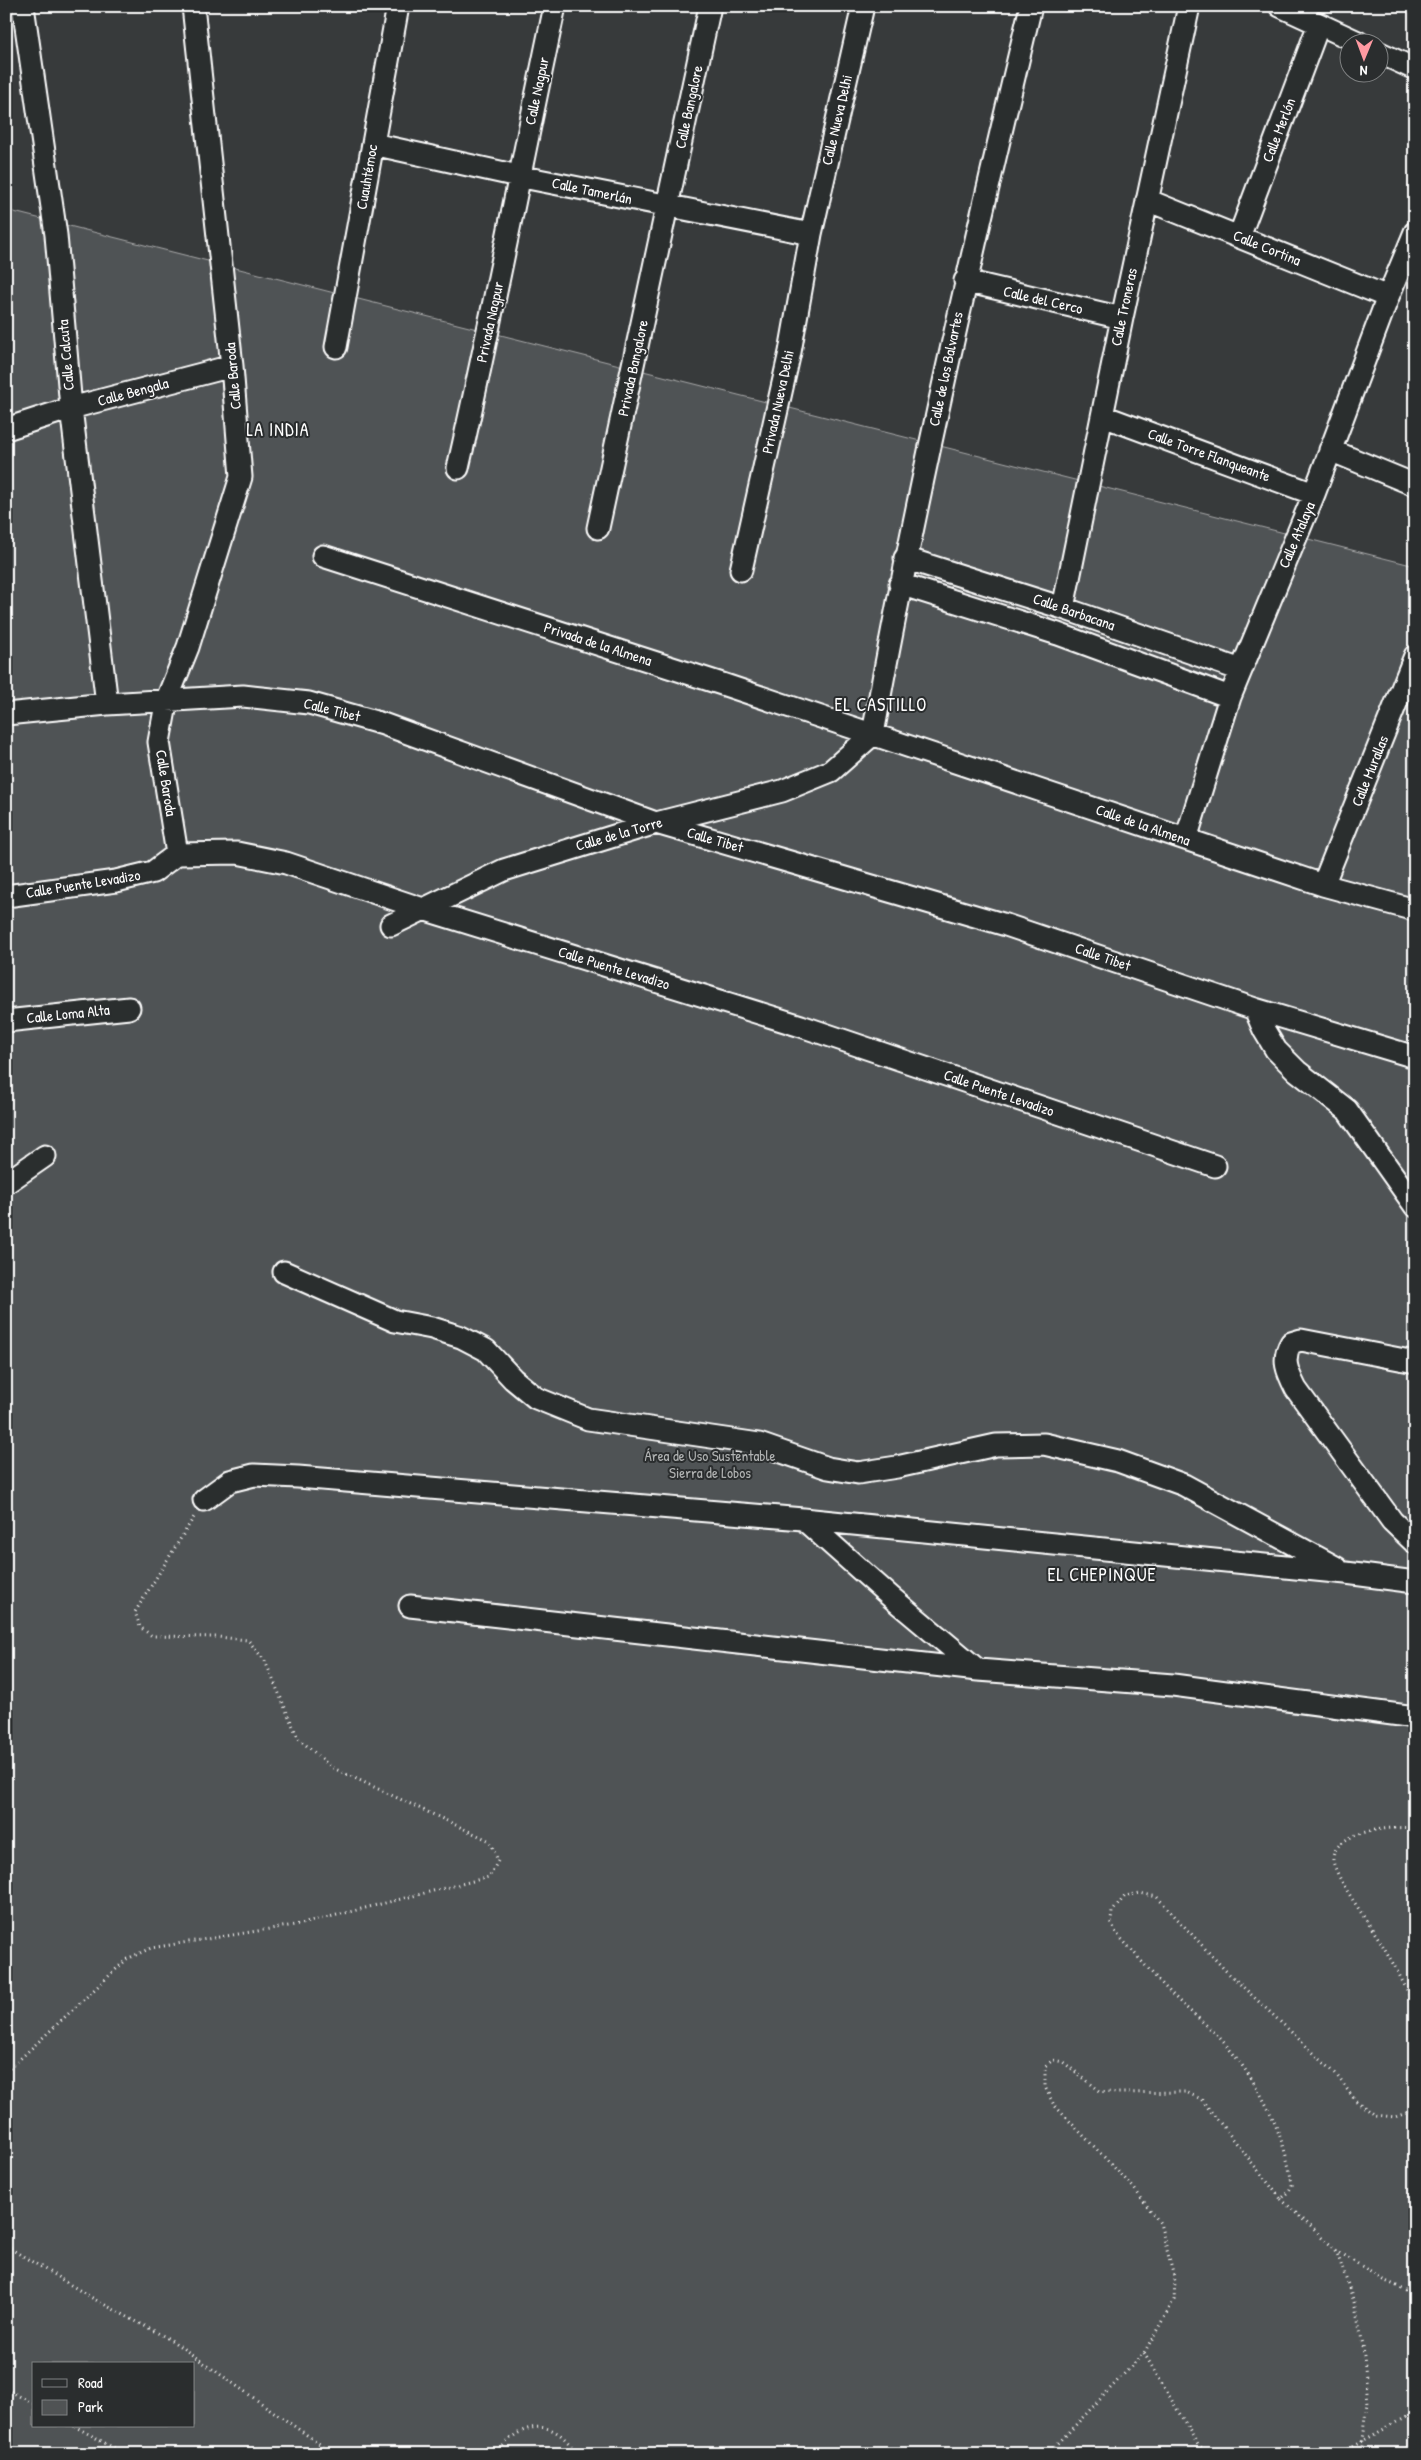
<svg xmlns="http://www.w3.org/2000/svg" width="1421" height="2460" font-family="'Patrick Hand',sans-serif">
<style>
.green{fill:#505354;stroke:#a8a9aa;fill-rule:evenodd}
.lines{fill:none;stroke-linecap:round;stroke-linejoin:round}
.minor-casing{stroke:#fff;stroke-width:25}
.path{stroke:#fff;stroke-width:3;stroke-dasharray:1 4;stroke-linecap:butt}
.minor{stroke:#2a2d2e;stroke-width:21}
.labels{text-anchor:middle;stroke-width:4;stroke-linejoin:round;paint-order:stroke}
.street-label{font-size:15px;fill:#fff;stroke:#2a2d2e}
.park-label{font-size:15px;fill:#b0b2b2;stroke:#2a2d2e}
.quarter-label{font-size:18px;letter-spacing:1px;fill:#fff;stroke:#2a2d2e}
</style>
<rect width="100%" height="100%" fill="#373a3b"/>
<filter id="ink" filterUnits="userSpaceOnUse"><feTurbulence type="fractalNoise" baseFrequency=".02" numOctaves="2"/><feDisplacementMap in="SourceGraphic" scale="10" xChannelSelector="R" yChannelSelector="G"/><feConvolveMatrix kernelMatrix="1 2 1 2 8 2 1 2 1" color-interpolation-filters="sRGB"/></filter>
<g filter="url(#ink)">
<path class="green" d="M6,210L1415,566V2454H6ZM34,2364H194V2426H34Z"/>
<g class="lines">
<g class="minor-casing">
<path id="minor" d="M23,6L56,235L71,408L107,704
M1280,6L1358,42
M1378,52L1415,69
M373,144L518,176L811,234
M1147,200L1388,297
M1239,237L1319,24
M965,281L1122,318
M336,347L398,6
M1103,416L1314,494
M6,429L71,408L232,366
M1330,450L1415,485
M458,468C493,315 522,160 555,6
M598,528L710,6
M323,556L722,684L1323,885L1415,910
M905,558L1063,608L1241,670
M741,570L790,352L811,234L863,6
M900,584L1058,634L1230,697
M1063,608L1122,318L1189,6
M6,714L107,704L243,696L309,703L383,724L656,823L1006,925L1255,1009L1415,1057
M873,734C917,490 973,248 1031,6
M1186,839L1230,697L1314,494L1388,297L1415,232
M177,854L159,742L167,699L188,647L241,477L232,366L193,6
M1323,885L1415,656
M6,896L116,881L153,872L177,854L237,853L286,863L423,909L801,1026L1215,1166
M391,925L504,870L656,823L782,791L831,771L873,734
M1255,1009L1264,1030L1276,1050L1297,1071L1347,1110L1415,1206
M6,1021L129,1008
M6,1183L45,1156
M284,1272L395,1321L432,1328L461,1337L486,1350L513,1379L536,1398L588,1419L759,1444L828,1468L858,1473L897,1467L996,1445L1044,1444L1118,1461L1184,1485L1337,1568
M1415,1362L1301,1340L1291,1343C1281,1360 1288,1373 1296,1389L1392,1521L1415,1543
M204,1500L230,1481L254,1475L298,1477L803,1519L1346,1573L1415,1582
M803,1519L892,1598L978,1670
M410,1606L978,1670L1173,1685L1415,1717"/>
</g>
<path class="path" d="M1415,1828C1394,1826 1334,1830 1333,1859C1333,1875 1371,1926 1382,1944C1394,1965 1406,1986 1415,2008
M6,2072L127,1959L151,1948L301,1924L489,1877L498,1861L490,1841L331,1767L298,1738L265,1661L248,1640L218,1637L152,1636L140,1627L135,1612L194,1517
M1281,2199L1336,2250L1383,2280L1415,2294
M6,2246L94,2299L171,2340L334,2454
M1336,2250L1354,2302L1363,2345L1368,2403L1361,2454
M1144,2353L1198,2445L1211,2454
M6,2389L34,2404
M74,2426L125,2454
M497,2454C510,2433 536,2418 559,2434C566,2439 572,2447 578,2454
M1048,2454L1144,2353L1174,2300L1175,2281L1160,2223L1133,2187L1054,2105L1045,2087V2066L1053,2060L1063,2062L1100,2091L1116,2093L1186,2092L1201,2099L1281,2199L1288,2193L1292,2185C1284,2129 1256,2077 1218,2036C1203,2021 1185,2008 1170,1992C1151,1973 1134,1952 1116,1933L1111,1921L1112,1912L1125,1896L1140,1893L1157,1897L1226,1971L1335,2073L1355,2100L1375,2115L1395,2117L1415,2110
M1339,2454L1415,2412"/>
<use href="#minor" class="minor"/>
</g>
</g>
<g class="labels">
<g class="street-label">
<text transform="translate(537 91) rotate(-78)" y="5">Calle Nagpur</text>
<text transform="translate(689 107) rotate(-78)" y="5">Calle Bangalore</text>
<text transform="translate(837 120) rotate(-77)" y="5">Calle Nueva Delhi</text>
<text transform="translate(1279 130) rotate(-69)" y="5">Calle Merlón</text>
<text transform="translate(367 177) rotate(-80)" y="5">Cuauhtémoc</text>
<text transform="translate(592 191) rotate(12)" y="5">Calle Tamerlán</text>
<text transform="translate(1267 248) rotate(22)" y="5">Calle Cortina</text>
<text transform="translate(1043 300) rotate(13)" y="5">Calle del Cerco</text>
<text transform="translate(1124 307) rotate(-78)" y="5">Calle Troneras</text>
<text transform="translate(490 322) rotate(-78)" y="5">Privada Nagpur</text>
<text transform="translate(66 355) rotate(-95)" y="5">Calle Calcuta</text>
<text transform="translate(633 368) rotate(-78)" y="5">Privada Bangalore</text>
<text transform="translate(946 369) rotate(-78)" y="5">Calle de los Balvartes</text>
<text transform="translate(233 376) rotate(-95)" y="5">Calle Baroda</text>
<text transform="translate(133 392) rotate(-15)" y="5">Calle Bengala</text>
<text transform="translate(778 402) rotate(-78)" y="5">Privada Nueva Delhi</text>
<text transform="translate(1209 455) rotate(20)" y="5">Calle Torre Flanqueante</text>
<text transform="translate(1297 535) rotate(-67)" y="5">Calle Atalaya</text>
<text transform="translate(1074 612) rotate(19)" y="5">Calle Barbacana</text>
<text transform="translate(598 644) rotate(18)" y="5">Privada de la Almena</text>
<text transform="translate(332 710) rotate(14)" y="5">Calle Tibet</text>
<text transform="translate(1370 771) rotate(-68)" y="5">Calle Murallas</text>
<text transform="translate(166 783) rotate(81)" y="5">Calle Baroda</text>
<text transform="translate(1143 825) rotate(19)" y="5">Calle de la Almena</text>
<text transform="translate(619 834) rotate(-16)" y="5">Calle de la Torre</text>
<text transform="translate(715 840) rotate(16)" y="5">Calle Tibet</text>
<text transform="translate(83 884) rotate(-9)" y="5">Calle Puente Levadizo</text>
<text transform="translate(1103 957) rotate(19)" y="5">Calle Tibet</text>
<text transform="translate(614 968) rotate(17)" y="5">Calle Puente Levadizo</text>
<text transform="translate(68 1014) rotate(-6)" y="5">Calle Loma Alta</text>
<text transform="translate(999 1093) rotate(19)" y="5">Calle Puente Levadizo</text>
</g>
<g class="park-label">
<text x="710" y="1461">Área de Uso Sustentable<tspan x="710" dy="17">Sierra de Lobos</tspan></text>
</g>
<g class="quarter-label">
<text x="278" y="436">LA INDIA</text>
<text x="881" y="711">EL CASTILLO</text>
<text x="1102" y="1581">EL CHEPINQUE</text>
</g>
</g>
<rect width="1421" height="2460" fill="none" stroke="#2a2d2e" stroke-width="25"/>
<rect x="12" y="12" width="1396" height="2435" fill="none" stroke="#fff" stroke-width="2" filter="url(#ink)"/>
<rect x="32" y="2362" width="162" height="65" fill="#2a2d2e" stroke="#7f8182"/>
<rect x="42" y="2379" width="25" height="8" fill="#2a2d2e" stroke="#7f8182"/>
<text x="78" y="2388" font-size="15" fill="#ffffff">Road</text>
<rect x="42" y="2400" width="25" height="15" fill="#505354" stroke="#7f8182"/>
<text x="78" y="2412" font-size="15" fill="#ffffff">Park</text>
<g transform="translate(1364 58) rotate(181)"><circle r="24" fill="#2a2d2e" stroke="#7f8182"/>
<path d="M0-4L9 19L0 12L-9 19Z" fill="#ff9aa2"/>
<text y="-8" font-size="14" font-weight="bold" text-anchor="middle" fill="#ffffff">N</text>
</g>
</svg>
